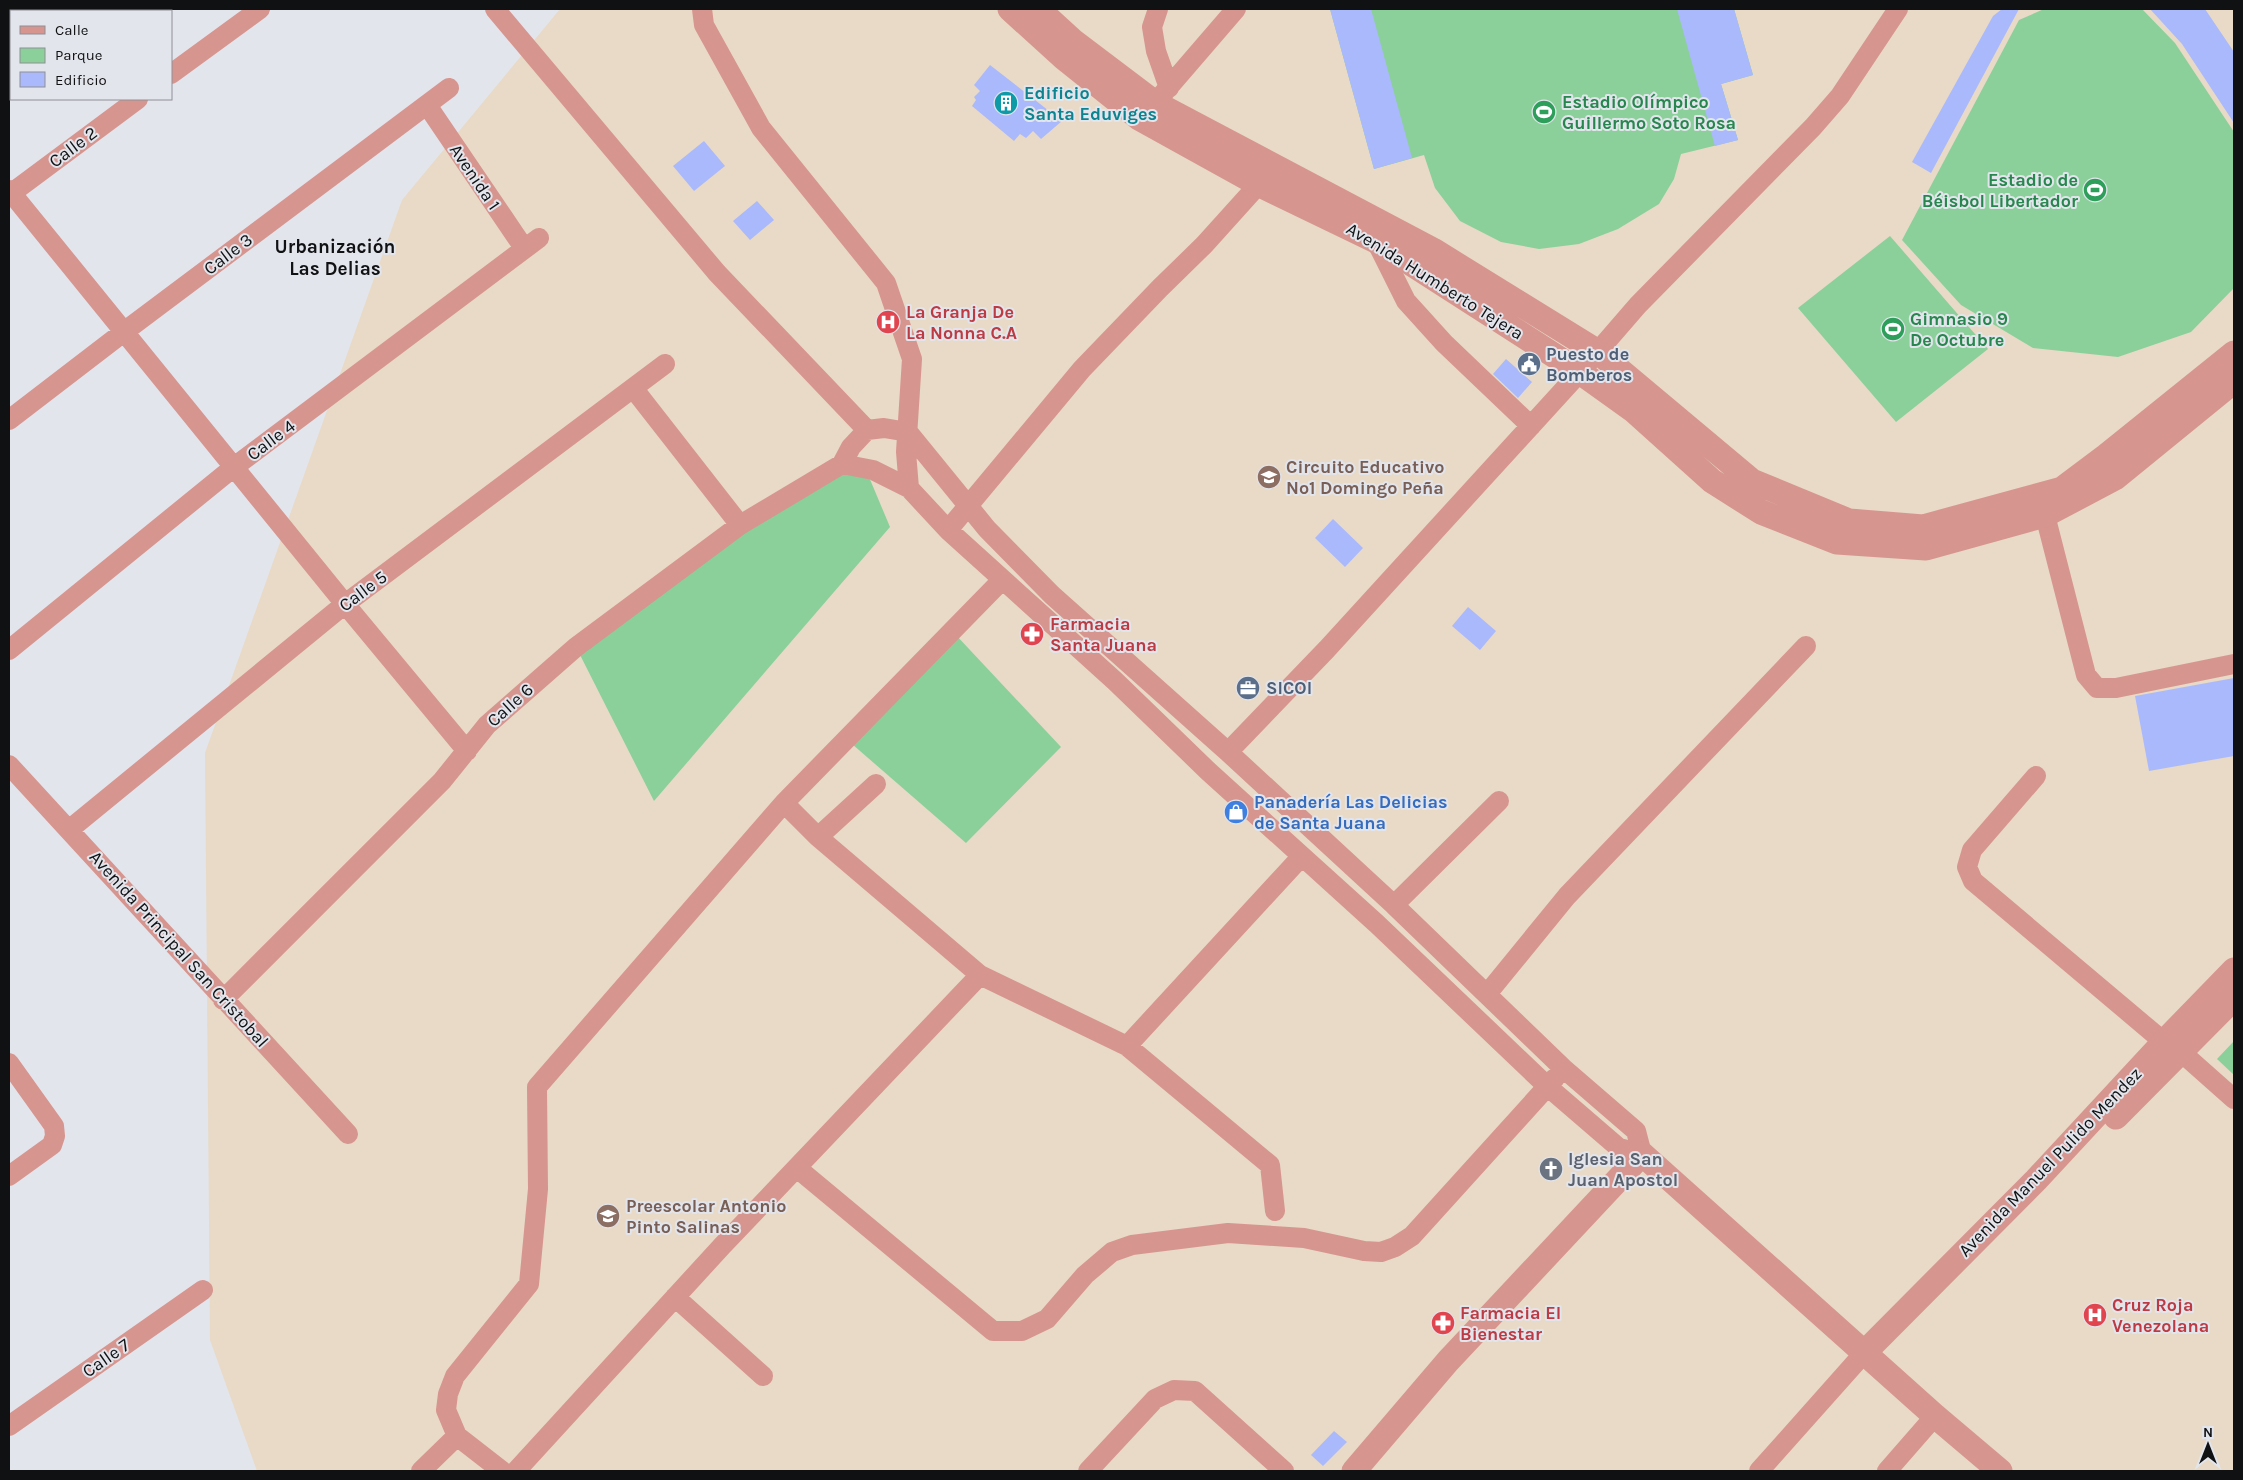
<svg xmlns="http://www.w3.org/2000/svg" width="2243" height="1480" font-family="Karla,sans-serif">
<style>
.education{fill:#e8dac6}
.green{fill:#8bd09a}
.building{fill:#aab9fc}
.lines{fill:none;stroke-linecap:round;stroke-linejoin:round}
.minor{stroke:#d7958f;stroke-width:20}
.tertiary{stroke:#d7958f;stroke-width:25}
.labels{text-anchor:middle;stroke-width:4;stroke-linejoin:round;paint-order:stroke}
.culture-label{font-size:18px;font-weight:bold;fill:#0d838f;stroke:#e3e5ec;text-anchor:start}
.leisure-label{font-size:18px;font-weight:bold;fill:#27864d;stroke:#e3e5ec;text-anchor:start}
.street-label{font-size:18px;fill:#101113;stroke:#e3e5ec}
.health-label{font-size:18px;font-weight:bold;fill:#be3a42;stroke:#e3e5ec;text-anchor:start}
.service-label{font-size:18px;font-weight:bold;fill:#4e5e75;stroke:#e3e5ec;text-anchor:start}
.education-label{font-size:18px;font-weight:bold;fill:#785e54;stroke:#e3e5ec;text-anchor:start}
.shop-label{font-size:18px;font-weight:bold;fill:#366cbe;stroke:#e3e5ec;text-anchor:start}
.worship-label{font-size:18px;font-weight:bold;fill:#5b616d;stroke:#e3e5ec;text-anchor:start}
.neighbourhood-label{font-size:19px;font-weight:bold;fill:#101113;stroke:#e3e5ec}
</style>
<rect width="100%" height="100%" fill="#e3e5ec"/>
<path class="education" d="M560,9H2234V1471H257L210,1340L205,753L402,200Z"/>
<path class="green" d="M1330,9H1734L1753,75L1721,84L1738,140L1681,154L1674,179L1659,204L1618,229L1579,244L1539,249L1501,242L1460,221L1435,188L1424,155L1374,169Z
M2044,9H2142L2175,43L2234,132V288L2191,332L2118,357L2033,348L1961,305L1902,240L2019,20Z
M1890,236L1988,349L1896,422L1798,308Z
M861,458L890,527L654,801L576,647L729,527Z
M955,634L1061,747L966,843L852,744Z
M2234,1041V1075L2217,1059Z"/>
<path class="building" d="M1330,9H1371L1412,158L1374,169Z
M1677,9H1734L1753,75L1721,84L1738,140L1715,146Z
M2002,9H2019L1931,173L1912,162L1993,16Z
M2150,9H2205L2234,52V123L2182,44Z
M990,65L1062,121L1041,139L1033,131L1026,138L1020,134L1014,141L972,106L976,100L974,97L980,91L974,85Z
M704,141L725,166L694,191L673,166Z
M757,201L774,220L750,240L733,221Z
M1506,359L1532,382L1518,398L1493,374Z
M1333,519L1363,548L1345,567L1315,538Z
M1468,607L1496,631L1480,650L1452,626Z
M2234,678V756L2149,771L2135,696Z
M1334,1431L1347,1442L1323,1466L1311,1455Z"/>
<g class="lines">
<path class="minor" d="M495,9L717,273L867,430
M702,9L704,25L761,128L886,283L912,359L906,452L909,488
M1158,9L1152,27L1156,51L1169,88
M171,74L260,9
M1155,103L1236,9
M427,105L524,248
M9,190L345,604L467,751
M9,195L138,99
M1376,241L1406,301L1444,343L1531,426
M633,388L740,525
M9,420L125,331L449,88
M842,464L851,447L867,430L884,428L908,432L987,529L1052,595L1228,752L1394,905L1563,1068L1636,1131L1642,1154
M842,464L873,470L909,488L948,530L1115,681L1208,771L1377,924L1547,1086L1619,1148L1642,1154
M2045,515L2086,675L2097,688H2116L2234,664
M948,530L1082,369L1160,288L1204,245L1269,173
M9,650L234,467L539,238
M1228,752L1327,649L1580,372L1638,305L1813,127L1840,96L1898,9
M9,765L348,1134
M2036,776L1972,850L1967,867L1973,881L2164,1042L2181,1052L2234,1099
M784,803L818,837L980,975L1127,1046L1270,1165L1275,1211
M70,829L345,604L665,364
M818,837L876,784
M1394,905L1499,801
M1487,994L1567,896L1806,646
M223,1000L442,781L487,725L576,647L740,525L842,464
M1127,1046L1302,856
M9,1063L54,1126L55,1136L52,1145L9,1176
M797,1168L993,1331H1022L1047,1319L1085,1275L1112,1252L1132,1245L1228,1233L1304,1238L1364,1251L1381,1252L1395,1247L1412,1236L1555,1078
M675,1297L763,1376
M9,1426L203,1290
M421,1471L457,1436
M502,1471L457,1436L446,1410L448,1394L455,1376L529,1284L538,1189L537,1087L784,803L1002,580
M516,1471L722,1246L980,975
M1088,1471L1155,1399L1174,1390L1195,1391L1284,1471
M1759,1471L1865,1352
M1887,1471L1935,1416"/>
<path class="tertiary" d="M1010,9L1064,58L1139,118L1260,185L1376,241L1580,372L1633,410L1712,481L1761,512L1837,542L1926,548L2045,515L2115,478L2234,381
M1038,9L1073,41L1155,103L1433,250L1598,352L1752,481L1849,521L1923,527L2062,489L2106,456L2234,353
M2116,1117L2234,998
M1865,1352L2036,1180L2164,1042L2234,970
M1354,1471L1448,1361L1642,1154L1935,1416L2000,1471"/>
</g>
<defs>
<g id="building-disc" transform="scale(1.25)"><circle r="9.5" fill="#0f9aa8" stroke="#e3e5ec"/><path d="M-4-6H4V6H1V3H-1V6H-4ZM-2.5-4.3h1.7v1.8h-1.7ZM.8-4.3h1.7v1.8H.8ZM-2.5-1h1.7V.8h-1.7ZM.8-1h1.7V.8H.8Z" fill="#fff"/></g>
<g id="stadium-disc" transform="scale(1.25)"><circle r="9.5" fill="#2e9e5b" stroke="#e3e5ec"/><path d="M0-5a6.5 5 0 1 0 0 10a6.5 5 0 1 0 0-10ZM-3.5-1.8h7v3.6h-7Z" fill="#fff"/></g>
<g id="hospital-disc" transform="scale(1.25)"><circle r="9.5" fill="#e0444e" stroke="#e3e5ec"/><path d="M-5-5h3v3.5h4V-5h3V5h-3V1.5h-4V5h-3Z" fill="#fff"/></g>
<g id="civic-disc" transform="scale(1.25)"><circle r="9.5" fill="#5c6f8a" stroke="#e3e5ec"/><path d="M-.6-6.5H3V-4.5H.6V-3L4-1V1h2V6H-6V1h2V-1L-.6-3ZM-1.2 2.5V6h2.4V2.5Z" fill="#fff"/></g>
<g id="school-disc" transform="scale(1.25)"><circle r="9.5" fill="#8d6e63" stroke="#e3e5ec"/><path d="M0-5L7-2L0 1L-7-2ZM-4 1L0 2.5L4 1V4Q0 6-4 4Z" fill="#fff"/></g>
<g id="pharmacy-disc" transform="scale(1.25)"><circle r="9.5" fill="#e0444e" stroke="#e3e5ec"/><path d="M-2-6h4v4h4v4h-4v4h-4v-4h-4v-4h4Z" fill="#fff"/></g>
<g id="office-disc" transform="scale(1.25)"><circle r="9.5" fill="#5c6f8a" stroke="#e3e5ec"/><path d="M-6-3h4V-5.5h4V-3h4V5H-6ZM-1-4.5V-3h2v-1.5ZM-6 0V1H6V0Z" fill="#fff"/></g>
<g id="shop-disc" transform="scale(1.25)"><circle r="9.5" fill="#3f7fe0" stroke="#e3e5ec"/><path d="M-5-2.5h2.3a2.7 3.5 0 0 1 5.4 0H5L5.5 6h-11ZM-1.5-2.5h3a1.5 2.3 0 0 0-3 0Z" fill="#fff"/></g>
<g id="church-disc" transform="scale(1.25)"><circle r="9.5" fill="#6b7280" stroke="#e3e5ec"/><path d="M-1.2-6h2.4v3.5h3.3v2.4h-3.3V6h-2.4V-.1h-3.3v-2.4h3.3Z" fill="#fff"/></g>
</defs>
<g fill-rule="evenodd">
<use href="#building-disc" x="1006" y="103"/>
<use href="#stadium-disc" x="1544" y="112"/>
<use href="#stadium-disc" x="2095" y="190"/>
<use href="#hospital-disc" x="888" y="322"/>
<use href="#stadium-disc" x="1893" y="329"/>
<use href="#civic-disc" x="1529" y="364"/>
<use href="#school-disc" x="1269" y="477"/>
<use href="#pharmacy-disc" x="1032" y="634"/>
<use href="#office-disc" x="1248" y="688"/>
<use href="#shop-disc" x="1236" y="812"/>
<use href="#church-disc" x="1551" y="1169"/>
<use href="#school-disc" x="608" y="1216"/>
<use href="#hospital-disc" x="2095" y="1315"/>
<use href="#pharmacy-disc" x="1443" y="1323"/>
</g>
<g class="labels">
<g class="culture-label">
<text x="1024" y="99">Edificio<tspan x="1024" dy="21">Santa Eduviges</tspan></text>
</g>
<g class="leisure-label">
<text x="1562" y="108">Estadio Olímpico<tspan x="1562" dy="21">Guillermo Soto Rosa</tspan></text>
<text x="2078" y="186" text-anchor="end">Estadio de<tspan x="2078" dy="21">Béisbol Libertador</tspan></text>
<text x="1910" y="325">Gimnasio 9<tspan x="1910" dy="21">De Octubre</tspan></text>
</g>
<g class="street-label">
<text transform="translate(73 147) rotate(-37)" y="6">Calle 2</text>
<text transform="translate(475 177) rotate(56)" y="6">Avenida 1</text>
<text transform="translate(228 254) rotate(-37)" y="6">Calle 3</text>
<text transform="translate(1435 281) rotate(32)" y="6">Avenida Humberto Tejera</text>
<text transform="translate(271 440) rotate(-37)" y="6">Calle 4</text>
<text transform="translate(363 591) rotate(-37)" y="6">Calle 5</text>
<text transform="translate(510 705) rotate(-42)" y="6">Calle 6</text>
<text transform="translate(179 949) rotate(48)" y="6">Avenida Principal San Cristobal</text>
<text transform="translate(2050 1162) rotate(-46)" y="6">Avenida Manuel Pulido Mendez</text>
<text transform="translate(106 1358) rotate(-35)" y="6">Calle 7</text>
</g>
<g class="health-label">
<text x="906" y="318">La Granja De<tspan x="906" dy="21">La Nonna C.A</tspan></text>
<text x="1050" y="630">Farmacia<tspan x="1050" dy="21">Santa Juana</tspan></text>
<text x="2112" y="1311">Cruz Roja<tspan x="2112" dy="21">Venezolana</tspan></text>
<text x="1460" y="1319">Farmacia El<tspan x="1460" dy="21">Bienestar</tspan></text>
</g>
<g class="service-label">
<text x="1546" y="360">Puesto de<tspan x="1546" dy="21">Bomberos</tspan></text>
<text x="1266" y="694">SICOI</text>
</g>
<g class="education-label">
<text x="1286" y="473">Circuito Educativo<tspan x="1286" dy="21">Nº1 Domingo Peña</tspan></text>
<text x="626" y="1212">Preescolar Antonio<tspan x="626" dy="21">Pinto Salinas</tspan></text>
</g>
<g class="shop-label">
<text x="1254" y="808">Panadería Las Delicias<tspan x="1254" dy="21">de Santa Juana</tspan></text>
</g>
<g class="worship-label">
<text x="1568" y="1165">Iglesia San<tspan x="1568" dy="21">Juan Apostol</tspan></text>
</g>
<g class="neighbourhood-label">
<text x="335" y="253">Urbanización<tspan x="335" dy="22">Las Delias</tspan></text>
</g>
</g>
<rect width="2243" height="1480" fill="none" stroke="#101113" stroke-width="20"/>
<rect x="10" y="10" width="162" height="90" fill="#e3e5ec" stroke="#8f9095"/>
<rect x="20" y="26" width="25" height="8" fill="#d7958f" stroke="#8f9095"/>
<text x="55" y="35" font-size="15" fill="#101113">Calle</text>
<rect x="20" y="48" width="25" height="15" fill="#8bd09a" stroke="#8f9095"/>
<text x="55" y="60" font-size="15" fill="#101113">Parque</text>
<rect x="20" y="72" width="25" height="15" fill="#aab9fc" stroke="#8f9095"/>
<text x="55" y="85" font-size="15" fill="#101113">Edificio</text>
<g transform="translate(2208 1445)" stroke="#e3e5ec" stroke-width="4" paint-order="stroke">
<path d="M0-4L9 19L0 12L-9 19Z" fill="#101113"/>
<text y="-8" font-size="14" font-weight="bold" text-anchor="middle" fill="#101113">N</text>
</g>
</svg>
